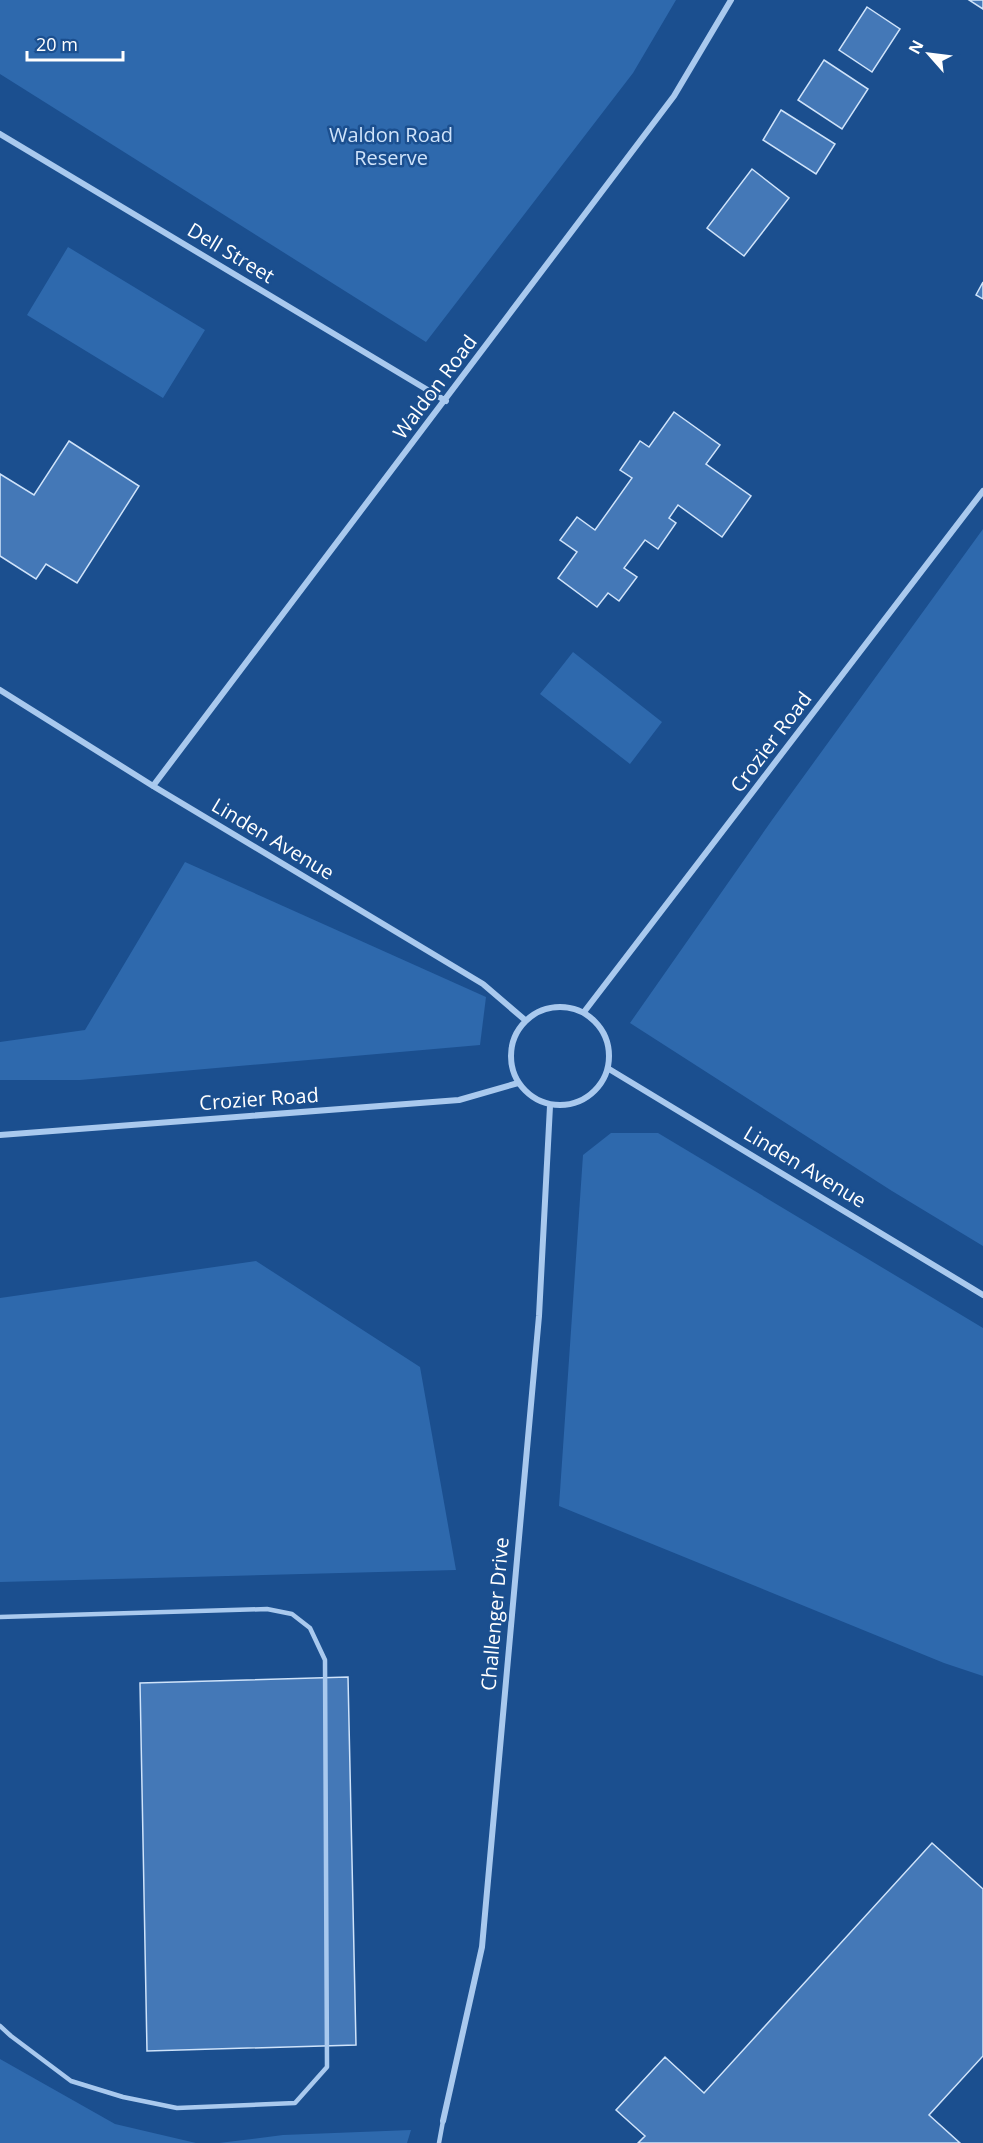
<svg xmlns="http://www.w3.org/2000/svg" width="983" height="2143" font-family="'Open Sans',sans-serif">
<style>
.green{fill:#2e69ad}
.building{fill:#4478b7;stroke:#cfe3fa;stroke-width:1.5}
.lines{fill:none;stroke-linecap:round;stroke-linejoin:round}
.lane{stroke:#a9c9ee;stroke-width:4.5}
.street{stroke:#a9c9ee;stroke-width:6}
.labels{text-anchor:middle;stroke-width:5;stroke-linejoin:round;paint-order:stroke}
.park-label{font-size:20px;fill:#cfe3fa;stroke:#1b4f8f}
.street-label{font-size:20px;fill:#fff;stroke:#1b4f8f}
</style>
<rect width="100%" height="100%" fill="#1b4f8f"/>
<path class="green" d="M0,0H676L633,73L426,342L0,74Z
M68,247L205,330L163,398L27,315Z
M983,529V1246L892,1191L630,1023L772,820Z
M573,652L662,722L630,764L540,694Z
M185,862L486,997L480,1045L80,1080H0V1042L85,1030Z
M611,1133H658L983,1328V1676L944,1663L559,1506L583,1155Z
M256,1261L420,1367L456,1570L0,1582V1298Z
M0,2059L115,2124L196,2143H0Z
M411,2130L407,2143H219L283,2135Z"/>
<path class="building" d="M969,0H983V9Z
M867,7L900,29L872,72L839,50Z
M824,60L868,89L842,129L798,100Z
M781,110L835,144L816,174L763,140Z
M752,169L789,198L744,256L707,228Z
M983,282V299L976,295Z
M674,412L720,445L706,464L751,496L722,537L678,505L669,518L676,523L658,549L645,540L624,568L637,577L619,601L608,593L597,607L558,578L577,552L560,540L577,517L595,530L632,478L620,470L640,441L649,447Z
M69,441L139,486L77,583L46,564L36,579L0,556V474L34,495Z
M348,1677L356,2045L147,2051L140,1683Z
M932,1843L983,1889V2056L929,2115L960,2143H638L645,2136L616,2110L665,2057L704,2093Z"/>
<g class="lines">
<path class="lane" d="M0,1617L267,1609L292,1614L310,1628L325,1660L327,2067L295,2103L177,2108L123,2097L71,2081L11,2036L0,2026
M439,2143L443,2121"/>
<path class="street" d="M0,134L446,401
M0,690L153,786L483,984L525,1020
M153,786L674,96L731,0
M511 1056a49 49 0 1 1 98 0a49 49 0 1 1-98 0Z
M584,1012L983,491
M609,1069L983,1295
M0,1135L459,1100L518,1083
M443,2121L482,1947L539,1316L550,1106"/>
</g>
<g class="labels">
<g class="park-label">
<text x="391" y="142">Waldon Road<tspan x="391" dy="23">Reserve</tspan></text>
</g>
<g class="street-label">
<text transform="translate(231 253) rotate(31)" y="7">Dell Street</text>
<text transform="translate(435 387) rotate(-53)" y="7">Waldon Road</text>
<text transform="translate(771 742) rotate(-53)" y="7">Crozier Road</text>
<text transform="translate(273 839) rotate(31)" y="7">Linden Avenue</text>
<text transform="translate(259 1099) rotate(-4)" y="7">Crozier Road</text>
<text transform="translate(805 1167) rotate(31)" y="7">Linden Avenue</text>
<text transform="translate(495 1614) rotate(-85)" y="7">Challenger Drive</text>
</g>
</g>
<g transform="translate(929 54) rotate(298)" stroke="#1b4f8f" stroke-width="4.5" paint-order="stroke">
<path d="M0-4.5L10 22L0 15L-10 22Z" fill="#ffffff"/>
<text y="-9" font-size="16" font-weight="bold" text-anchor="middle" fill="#ffffff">N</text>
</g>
<path d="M27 51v9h96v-9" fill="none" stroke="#ffffff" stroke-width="3"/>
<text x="36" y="51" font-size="18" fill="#ffffff" stroke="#1b4f8f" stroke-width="4.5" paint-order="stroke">20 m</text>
</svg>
